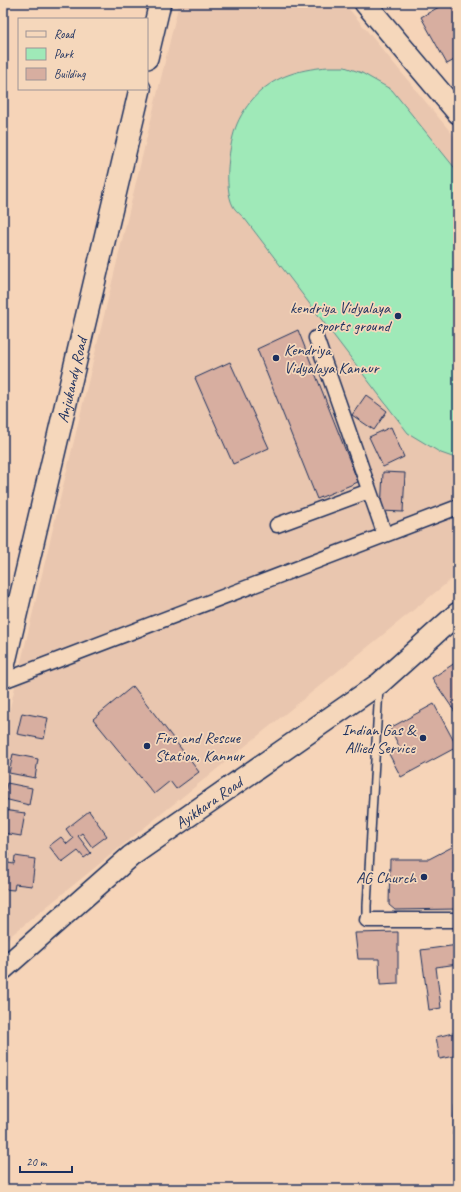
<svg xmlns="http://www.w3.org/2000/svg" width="461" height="1192" font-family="Caveat,sans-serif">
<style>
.built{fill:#e9c6af}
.green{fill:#9fe9b8;stroke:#5d8c8b}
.building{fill:#d7aea0;stroke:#1b2f5e}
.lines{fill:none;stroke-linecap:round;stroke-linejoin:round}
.lane-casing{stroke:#1b2f5e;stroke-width:10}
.street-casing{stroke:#1b2f5e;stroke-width:17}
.secondary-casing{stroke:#1b2f5e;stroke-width:24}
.lane{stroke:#f5d7bb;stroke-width:7}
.street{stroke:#f5d7bb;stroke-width:14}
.secondary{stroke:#f5d7bb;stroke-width:21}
.poi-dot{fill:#1b2f5e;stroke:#f5d7bb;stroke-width:1.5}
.labels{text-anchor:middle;stroke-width:3.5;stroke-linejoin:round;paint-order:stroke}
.poi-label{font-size:16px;fill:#1b2f5e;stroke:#f5d7bb;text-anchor:end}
.street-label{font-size:16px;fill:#1b2f5e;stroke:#f5d7bb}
</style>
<rect width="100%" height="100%" fill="#f6d4b8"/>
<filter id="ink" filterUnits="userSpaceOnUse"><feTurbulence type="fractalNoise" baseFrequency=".025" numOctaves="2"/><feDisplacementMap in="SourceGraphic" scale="8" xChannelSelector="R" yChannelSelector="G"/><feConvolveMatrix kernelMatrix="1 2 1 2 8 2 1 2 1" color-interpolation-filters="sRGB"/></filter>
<g filter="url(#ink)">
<path class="built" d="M179,3H344L458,141V574L3,942V737Z"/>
<path class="green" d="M328,67H345L362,73L392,90L458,172V459L441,453L408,433L245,219C241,215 235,210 233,206C223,187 229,143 237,124C242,112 252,98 262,90C281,74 304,69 328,67Z"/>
<path class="building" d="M446,3H458V58L447,64L421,17Z
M298,330L358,482L317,499L257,349Z
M230,362L269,448L233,464L195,378Z
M366,395L387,411L374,430L352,415Z
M391,427L404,457L383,467L369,437Z
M383,472L405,473L403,512L381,511Z
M458,661V710L455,712L432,678Z
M133,686L199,772L176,789L170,781L154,794L93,719Z
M434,704L457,747L401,777L389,754L400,748L390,728Z
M22,713L48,718L44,739L17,734Z
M13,754L38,759L35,778L9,773Z
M7,783L32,788L29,805L4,799Z
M3,810L25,813L21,836L3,833Z
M89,811L107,836L92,847L82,833L78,836L91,853L84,858L78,851L62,863L49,846L61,837L67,844L73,839L66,829Z
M452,847L458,866L456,887L458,895V909L395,910L389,905L390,859H429Z
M3,852L9,853L8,863L14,864L15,856L35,859L32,886L15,884L14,890L3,889Z
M398,932V984L380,985L379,959H358L355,933Z
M458,945V964L436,967L441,1008L429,1010L421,950Z
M453,1033L458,1055L440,1059L436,1037Z
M455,1104L458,1105V1135H453Z"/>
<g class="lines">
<g class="lane-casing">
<path id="lane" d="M367,920V906L379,687"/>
</g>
<g class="street-casing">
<path id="street" d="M316,338L385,535
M277,525L369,491
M3,681L458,507
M367,920H458"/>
</g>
<g class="secondary-casing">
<g id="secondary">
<path d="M365,3L458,113"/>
<path d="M147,58L160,3"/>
<path id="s1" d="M3,670L140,89"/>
<path id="s2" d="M3,969L131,856L380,683L458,613"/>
</g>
</g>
<use href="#lane" class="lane"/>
<use href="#street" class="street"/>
<use href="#secondary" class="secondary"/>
</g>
</g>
<g class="poi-dot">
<circle cx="398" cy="316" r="4"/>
<circle cx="276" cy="358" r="4"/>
<circle cx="423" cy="738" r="4"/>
<circle cx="147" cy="746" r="4"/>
<circle cx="424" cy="877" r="4"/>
</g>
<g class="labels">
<g class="poi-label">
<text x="390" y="313">kendriya Vidyalaya<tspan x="390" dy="18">sports ground</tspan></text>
<text x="284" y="355" text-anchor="start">Kendriya<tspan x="284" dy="18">Vidyalaya Kannur</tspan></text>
<text x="415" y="735">Indian Gas &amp;<tspan x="415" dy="18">Allied Service</tspan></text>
<text x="155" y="743" text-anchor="start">Fire and Rescue<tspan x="155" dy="18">Station, Kannur</tspan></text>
<text x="416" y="883">AG Church</text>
</g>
<g class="street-label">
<text dy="6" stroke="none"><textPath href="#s1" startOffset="298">Anjukandy Road</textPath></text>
<text dy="6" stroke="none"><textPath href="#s2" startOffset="265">Ayikkara Road</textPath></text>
</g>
</g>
<rect width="461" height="1192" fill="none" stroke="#f5d7bb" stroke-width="16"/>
<rect x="8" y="8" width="445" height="1176" fill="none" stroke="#1b2f5e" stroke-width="1.5" filter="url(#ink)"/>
<rect x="18" y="18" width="130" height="72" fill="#f5d7bb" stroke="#9e9496"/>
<rect x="26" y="31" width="20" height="6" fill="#f5d7bb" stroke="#9e9496"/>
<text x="54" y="38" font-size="12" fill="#1b2f5e">Road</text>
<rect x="26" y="48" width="20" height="12" fill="#9fe9b8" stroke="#9e9496"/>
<text x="54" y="58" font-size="12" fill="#1b2f5e">Park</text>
<rect x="26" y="68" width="20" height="12" fill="#d7aea0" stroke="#9e9496"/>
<text x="54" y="78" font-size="12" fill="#1b2f5e">Building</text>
<path d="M20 1166v6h52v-6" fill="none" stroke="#1b2f5e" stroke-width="2"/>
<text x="26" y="1166" font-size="12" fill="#1b2f5e" stroke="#f5d7bb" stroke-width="3" paint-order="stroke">20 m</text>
</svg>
